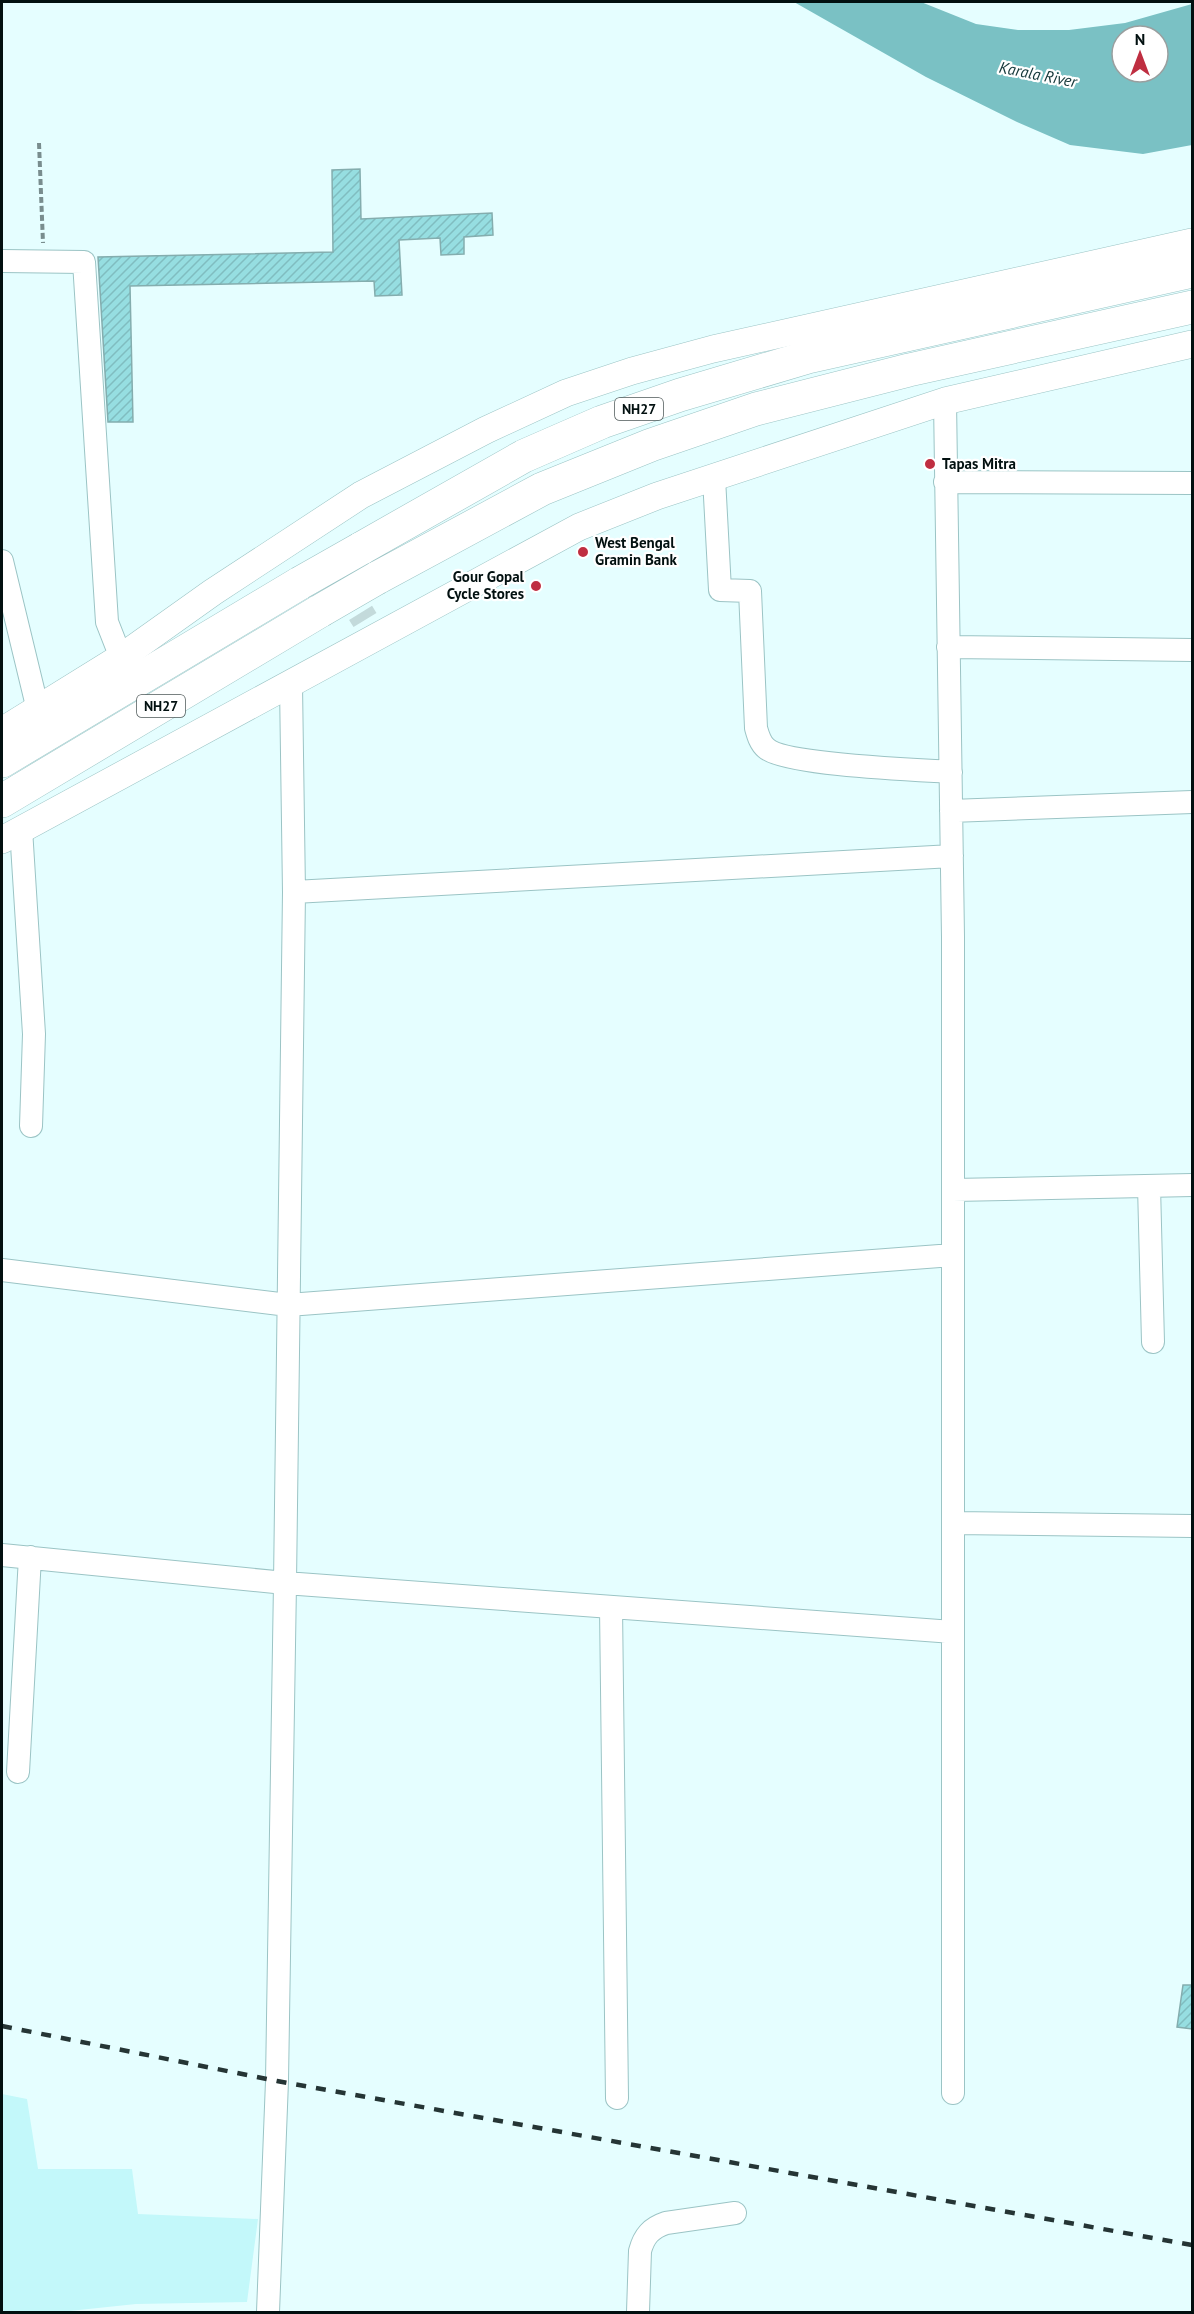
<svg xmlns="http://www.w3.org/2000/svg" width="1194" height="2314" font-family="'PT Sans',sans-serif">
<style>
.built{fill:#c3f8fa}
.water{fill:#7ac1c4;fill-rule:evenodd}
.building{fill:url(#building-hatch);stroke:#84adae;stroke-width:1.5}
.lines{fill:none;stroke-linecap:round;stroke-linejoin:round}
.tertiary-tunnel{stroke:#c3dadb;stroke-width:27;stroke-dasharray:27 14;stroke-linecap:butt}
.minor-casing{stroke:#9bc4c5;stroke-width:24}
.tertiary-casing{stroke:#9bc4c5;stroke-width:28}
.trunk-casing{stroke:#9bc4c5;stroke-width:34}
.path{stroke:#798d8e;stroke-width:4;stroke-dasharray:6 3;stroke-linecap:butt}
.minor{stroke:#fff;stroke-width:22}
.tertiary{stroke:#fff;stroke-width:27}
.trunk{stroke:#fff;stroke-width:33}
.rail{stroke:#253535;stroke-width:4.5;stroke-dasharray:10 10;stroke-linecap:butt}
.trunk-bridge-casing{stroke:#9bc4c5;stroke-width:34;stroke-linecap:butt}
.trunk-bridge{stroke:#fff;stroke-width:33}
.poi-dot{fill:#bf2e41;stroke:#fff;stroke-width:2}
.labels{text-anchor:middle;stroke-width:4.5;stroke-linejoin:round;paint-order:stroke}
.shield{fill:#fff;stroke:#4e5858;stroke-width:1.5}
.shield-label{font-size:14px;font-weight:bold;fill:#021010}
.poi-label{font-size:15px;font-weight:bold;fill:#021010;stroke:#fff;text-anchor:start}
.water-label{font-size:16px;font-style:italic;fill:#143739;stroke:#fff}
</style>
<defs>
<pattern id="building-hatch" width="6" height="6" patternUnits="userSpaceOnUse" patternTransform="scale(1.5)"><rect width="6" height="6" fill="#96dee1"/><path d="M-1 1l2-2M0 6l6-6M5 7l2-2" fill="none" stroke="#80bdc0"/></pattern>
</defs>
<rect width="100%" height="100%" fill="#e5feff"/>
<path class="built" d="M2,2094L27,2099L38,2169H132L138,2214L258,2219L247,2302L136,2304L60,2312H2Z"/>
<path class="water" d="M794,2H921L976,24L1018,30H1069L1125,23L1192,4V145L1143,154L1070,145L1017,122L926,77ZM1122,36H1158V72H1122Z"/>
<path class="building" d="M360,169L361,219L492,213L493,235L464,237V254L441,255L440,238L399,240L402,295L375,296L374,281L130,286L133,422H108L98,257L333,252L332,170Z
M1183,1985H1192V2029L1177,2027Z"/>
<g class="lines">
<path class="tertiary-tunnel" d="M339,578L365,620"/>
<g class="minor-casing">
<path id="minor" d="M2,261L84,262L107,622L116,645L123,656
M945,401L953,937V2093
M714,478L720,590L750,591L756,728C758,735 760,743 766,748C784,765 920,770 951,772
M945,482L1192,483
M2,561L38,710
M948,647L1192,650
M951,811L1192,802
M21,829L34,1034L31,1126
M294,892L952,856
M1149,1186L1153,1342
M953,1190L1192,1185
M2,1270L288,1305L953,1255
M953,1523L1192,1526
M2,1555L285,1583L953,1632
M611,1607L617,2098
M18,1772L30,1557
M268,2312L277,2081L285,1583L294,892L291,685
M638,2312L640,2251C644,2236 651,2228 666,2223L735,2213"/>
</g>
<g class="tertiary-casing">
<path id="tertiary" d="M2,731L123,656L213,592L361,495L486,430L566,393L632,371L713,349L1192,242
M2,840L579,527L657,496L945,401L1192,344"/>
</g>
<g class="trunk-casing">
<path id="trunk" d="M360,549L524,456L602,422L680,395L808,357L1192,271
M377,578L542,489L651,445L756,409L909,370L1192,307
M2,761L300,583
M2,801L320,611"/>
</g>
<path class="path" d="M39,143L43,243"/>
<use href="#minor" class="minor"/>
<use href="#tertiary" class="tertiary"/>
<use href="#trunk" class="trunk"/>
<path class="rail" d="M2,2026L277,2081L1192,2245"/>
<g class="trunk-bridge-casing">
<path id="trunk-bridge" d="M300,583L360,549
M320,611L377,578"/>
</g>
<use href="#trunk-bridge" class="trunk-bridge"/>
</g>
<g class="poi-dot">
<circle cx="930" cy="464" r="6"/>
<circle cx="583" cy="552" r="6"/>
<circle cx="536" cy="586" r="6"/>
</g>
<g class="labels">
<g class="shield">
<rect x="615" y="398" width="48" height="22" rx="4.5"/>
<rect x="137" y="695" width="48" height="22" rx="4.5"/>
</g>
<g class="shield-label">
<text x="639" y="414">NH27</text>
<text x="161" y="711">NH27</text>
</g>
<g class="poi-label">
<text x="942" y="469">Tapas Mitra</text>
<text x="595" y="548">West Bengal<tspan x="595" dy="17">Gramin Bank</tspan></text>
<text x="524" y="582" text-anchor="end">Gour Gopal<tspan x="524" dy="17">Cycle Stores</tspan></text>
</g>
<g class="water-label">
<text transform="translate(1038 74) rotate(11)" y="6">Karala River</text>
</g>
</g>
<rect width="1194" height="2314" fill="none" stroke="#021010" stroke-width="6"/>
<g transform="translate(1140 54)"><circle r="28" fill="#ffffff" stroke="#9a9f9f" stroke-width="1.5"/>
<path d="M0-4.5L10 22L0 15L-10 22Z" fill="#bf2e41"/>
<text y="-9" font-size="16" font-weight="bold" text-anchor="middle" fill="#021010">N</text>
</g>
</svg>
